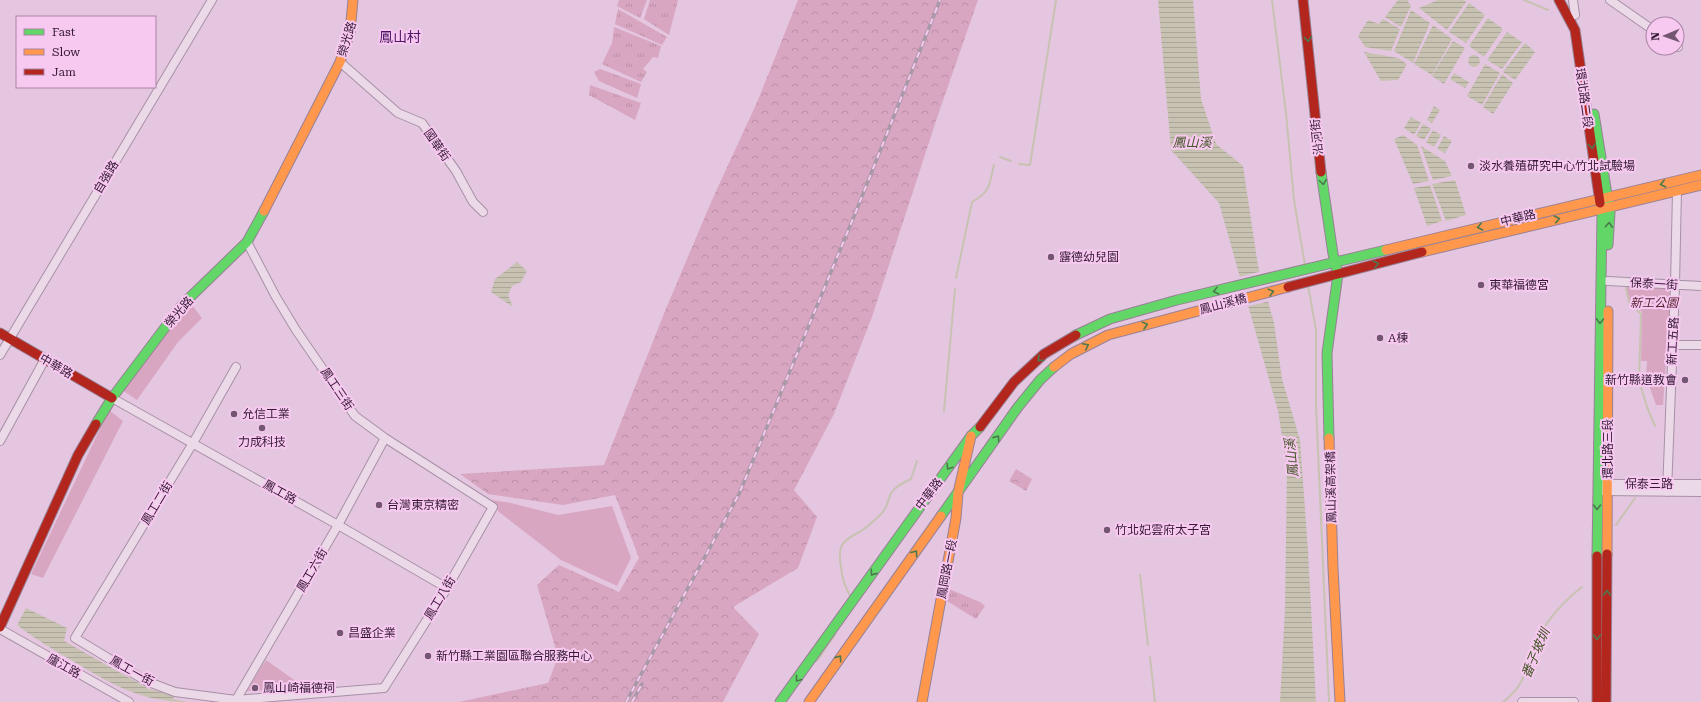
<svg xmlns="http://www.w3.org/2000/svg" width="1701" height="702" font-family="'Roboto Serif','Noto Sans TC',serif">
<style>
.grass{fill:url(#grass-tufts)}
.forest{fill:url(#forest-crowns)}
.park{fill:#d9a6c1}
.water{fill:url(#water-rules)}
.pier{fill:#e4c6e0}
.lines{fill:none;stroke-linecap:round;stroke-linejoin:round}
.stream{stroke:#c7c2b2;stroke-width:2}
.street-casing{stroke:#a890a6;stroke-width:10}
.fast-casing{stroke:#988096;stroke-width:11}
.slow-casing{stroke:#988096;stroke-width:11}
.jam-casing{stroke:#988096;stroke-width:11}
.street{stroke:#ebd9e8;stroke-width:8}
.fast{stroke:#63d668;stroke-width:9}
.slow{stroke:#ff974d;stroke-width:9}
.jam{stroke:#b3261e;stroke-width:9}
.rail-casing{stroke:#a999a8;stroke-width:3.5}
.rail{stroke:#f8c9f0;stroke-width:2;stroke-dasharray:6;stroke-linecap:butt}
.oneway{stroke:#4c784f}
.poi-dot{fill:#725672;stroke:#f8c9f0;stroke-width:1.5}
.labels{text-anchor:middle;stroke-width:4;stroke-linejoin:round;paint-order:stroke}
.street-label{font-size:12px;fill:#351936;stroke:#f8c9f0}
.poi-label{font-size:12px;fill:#351936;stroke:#f8c9f0;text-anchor:start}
.park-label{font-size:12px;font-style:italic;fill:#541e2d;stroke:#f8c9f0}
.water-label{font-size:13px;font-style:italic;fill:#445727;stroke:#f8c9f0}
.quarter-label{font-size:14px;fill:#4c1566;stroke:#f8c9f0}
</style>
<defs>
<pattern id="grass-tufts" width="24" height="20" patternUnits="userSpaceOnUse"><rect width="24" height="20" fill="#d9a6c1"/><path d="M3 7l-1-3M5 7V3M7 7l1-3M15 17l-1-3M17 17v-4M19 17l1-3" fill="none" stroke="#bb8ea6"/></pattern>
<pattern id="forest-crowns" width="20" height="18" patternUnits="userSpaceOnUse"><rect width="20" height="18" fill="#d9a6c1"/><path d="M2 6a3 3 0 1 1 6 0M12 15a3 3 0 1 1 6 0" fill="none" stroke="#bb8ea6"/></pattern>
<pattern id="water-rules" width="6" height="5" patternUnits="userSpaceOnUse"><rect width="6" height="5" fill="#c7c2b2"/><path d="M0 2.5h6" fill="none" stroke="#aca69a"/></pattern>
</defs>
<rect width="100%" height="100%" fill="#e4c6e0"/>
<path class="grass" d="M619,0H647L640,18L617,6Z
M650,0H678L669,35L644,19Z
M618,9L667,37L662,45L615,24Z
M614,27L661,46L658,58L653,57L643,69L647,72L641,82L602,64L612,43Z
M600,69L641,84L637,98L599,81L594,72Z
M590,85L641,103L635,120L589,95Z
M949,589L980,602L985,606L976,619L947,601Z"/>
<path class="forest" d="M798,0H978L938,115L872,317L834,414L794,490L817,517L798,568L733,607L759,634L723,702H459L548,683L558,657L537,585L559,565L619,592L639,558L615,495L563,505L488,494L460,474L604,465L665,311L712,200L758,100Z
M1016,469L1032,479L1026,491L1009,481Z"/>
<path class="park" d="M1626,286L1671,288L1663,405H1656L1646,377L1647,361H1641L1642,312L1630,302Z
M189,301L202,318L178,342L137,400L122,390Z
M109,410L123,421L43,578L31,574Z
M491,500L511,503L558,515L612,506L631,558L617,586L561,560L499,512Z
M266,660L307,689L246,691Z"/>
<path class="water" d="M1158,0H1193L1201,99L1216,144L1243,166L1258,266L1274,323L1282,379L1300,440L1308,551L1316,702H1280L1285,609L1287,468L1278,411L1219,203L1171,150Z
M1398,0H1407L1411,6L1401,27L1385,17Z
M1438,0H1464L1466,2L1447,30L1419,8Z
M1469,3L1485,15L1466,43L1449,32Z
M1411,10L1430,23L1413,63L1394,51Z
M1488,18L1503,29L1484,57L1469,46Z
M1383,19L1400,29L1391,51L1365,47L1358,36L1368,20L1379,24Z
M1433,25L1452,39L1432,75L1414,64Z
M1507,32L1522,42L1502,69L1487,60Z
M1453,41L1465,48L1444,84L1432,76Z
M1525,43L1535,52L1515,80L1503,72Z
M1364,52L1398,58L1407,64L1398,80L1381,81Z
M1468 61a6 6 0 1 1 12 0a6 6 0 1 1-12 0Z
M1485,64L1500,73L1482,105L1467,96Z
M1454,73L1469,82L1465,88L1450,79Z
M1502,74L1513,83L1493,114L1483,107Z
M1434,106L1440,110L1432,123L1427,120Z
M1411,117L1421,123L1414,135L1404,128Z
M1423,124L1431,129L1424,140L1416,136Z
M1433,130L1441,135L1434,147L1426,142Z
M1403,135L1417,145L1429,181L1413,184L1394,139Z
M1444,136L1452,141L1445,153L1437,149Z
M1421,146L1445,161L1452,176L1433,180Z
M1455,180L1466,215L1446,221L1432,184Z
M1430,185L1442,221L1427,226L1414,188Z
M517,262L527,271L521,282L512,286L508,295L513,307L491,292L495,279Z
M26,608L67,628L64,641L149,689L174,696L173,699L188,702C140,702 110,683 71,660C52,649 34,638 17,625Z"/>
<path class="pier" d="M1262,271L1270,301L1246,307L1238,277Z"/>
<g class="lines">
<path class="stream" d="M1272,0L1286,113L1294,200L1305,265
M1524,0L1548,10
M1000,157L1011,161
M1019,164L1030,165L1056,0
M956,278L972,202C991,191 989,185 994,165
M1308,285L1316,330V405L1329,702
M1626,288L1629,302L1641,314L1639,380L1647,407L1655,426
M944,411L955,289
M1616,525L1635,498
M1140,575L1148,645
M850,596C845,586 842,579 841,567C837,545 842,541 861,531C869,526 875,520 882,513C887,508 888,500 891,493C896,486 904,482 911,479L917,461
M1150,657L1155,702
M817,661L835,635
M1503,702C1529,682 1525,665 1538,638C1549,617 1564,601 1582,587"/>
<g class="street-casing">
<path id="street" d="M1573,0L1575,15
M1610,0L1653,30
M1677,46L1678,47
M340,62L398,113L422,123L456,171L473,202L483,212
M1608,281L1701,286
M1673,345H1701
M0,355L212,0
M236,367L193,443L75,638L146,681L175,692L236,700L384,688L447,588L493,507L385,438L355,416L296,330L276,297L247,242
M112,398L338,525L447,588
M0,441L45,359
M1602,484H1701
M1602,491L1701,492
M1667,492L1675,285L1677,191
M0,629L129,702
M236,700L338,525L385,438
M1522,702H1574"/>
</g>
<g class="fast-casing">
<path id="fast" d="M1594,114L1610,213L1608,245
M1321,172L1333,254L1338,274L1327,353L1329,438
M1076,335L1110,319L1177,300L1386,250
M96,424L112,398L182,305L247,242L264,211
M941,516L1018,407L1040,380L1054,367
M1597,556L1602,214L1600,203
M780,702L971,436L980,427"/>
</g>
<g class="slow-casing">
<path id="slow" d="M264,211L340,62L350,32L353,0
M1386,250L1701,175
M1422,252L1701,185
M1054,367L1071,354L1108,335L1288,287
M1329,438L1333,568L1340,702
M1607,554L1608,311
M809,702L941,516
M922,702L956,518L958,493L971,436"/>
</g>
<g class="jam-casing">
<path id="jam" d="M1303,0L1321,172
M1559,0L1575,30L1600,203
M1288,287L1422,252
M0,333L112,398
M980,427L1014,382L1044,354L1076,335
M1597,556V702
M0,627L78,455L96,424
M1606,702L1607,554"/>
</g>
<use href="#street" class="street"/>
<use href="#fast" class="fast"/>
<use href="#slow" class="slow"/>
<use href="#jam" class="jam"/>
<g class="rail-casing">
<path id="rail" d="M626,702L739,494L855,214L940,0
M632,702L642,684"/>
</g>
<use href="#rail" class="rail"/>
</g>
<defs><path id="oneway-chevron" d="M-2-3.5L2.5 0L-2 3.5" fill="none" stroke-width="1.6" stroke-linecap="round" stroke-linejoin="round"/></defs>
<g class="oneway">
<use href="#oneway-chevron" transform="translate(1308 39) rotate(84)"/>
<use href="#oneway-chevron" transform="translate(1592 146) rotate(82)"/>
<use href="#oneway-chevron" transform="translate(1323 182) rotate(82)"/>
<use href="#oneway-chevron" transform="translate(1663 184) rotate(167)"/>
<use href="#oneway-chevron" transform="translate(1557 219) rotate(-13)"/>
<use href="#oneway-chevron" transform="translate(1609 225) rotate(-87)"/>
<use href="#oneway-chevron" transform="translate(1480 227) rotate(167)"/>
<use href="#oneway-chevron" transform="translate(1376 264) rotate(-14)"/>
<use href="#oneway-chevron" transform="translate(1216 291) rotate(166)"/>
<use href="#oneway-chevron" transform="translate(1271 292) rotate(-15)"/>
<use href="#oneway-chevron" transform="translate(1600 321) rotate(91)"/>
<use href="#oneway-chevron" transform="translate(1145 325) rotate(-15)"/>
<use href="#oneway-chevron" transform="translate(1086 346) rotate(-26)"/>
<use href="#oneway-chevron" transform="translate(1040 359) rotate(138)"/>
<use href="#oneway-chevron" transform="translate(997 438) rotate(-55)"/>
<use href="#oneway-chevron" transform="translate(949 467) rotate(124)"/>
<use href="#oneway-chevron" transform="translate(1597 507) rotate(90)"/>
<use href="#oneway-chevron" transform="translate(915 553) rotate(-54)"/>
<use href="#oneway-chevron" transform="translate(873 573) rotate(125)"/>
<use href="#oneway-chevron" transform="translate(1607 593) rotate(-89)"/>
<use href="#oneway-chevron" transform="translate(1597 637) rotate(90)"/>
<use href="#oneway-chevron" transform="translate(839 658) rotate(-54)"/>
<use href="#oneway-chevron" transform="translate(798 679) rotate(128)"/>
</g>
<g class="poi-dot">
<circle cx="1471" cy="166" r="4"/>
<circle cx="1051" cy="257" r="4"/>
<circle cx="1481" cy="285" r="4"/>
<circle cx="1380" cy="338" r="4"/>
<circle cx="1685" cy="380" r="4"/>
<circle cx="234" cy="414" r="4"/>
<circle cx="262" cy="428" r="4"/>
<circle cx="379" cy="505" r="4"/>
<circle cx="1107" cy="530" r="4"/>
<circle cx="340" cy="633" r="4"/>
<circle cx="428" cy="656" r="4"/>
<circle cx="255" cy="688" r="4"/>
</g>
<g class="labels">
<g class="street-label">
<text transform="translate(347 39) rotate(-73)" y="4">榮光路</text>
<text transform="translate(1584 98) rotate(82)" y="4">環北路二段</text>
<text transform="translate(1317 137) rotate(-96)" y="4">沿河街</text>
<text transform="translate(437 145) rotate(55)" y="4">國華街</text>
<text transform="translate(106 177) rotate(-59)" y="4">自強路</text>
<text transform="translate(1518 218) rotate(-14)" y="4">中華路</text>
<text transform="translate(1654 284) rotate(3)" y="4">保泰一街</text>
<text transform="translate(1223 304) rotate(-15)" y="4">鳳山溪橋</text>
<text transform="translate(179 312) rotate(-49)" y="4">榮光路</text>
<text transform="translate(1673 341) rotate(-87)" y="4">新工五路</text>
<text transform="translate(56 366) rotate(30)" y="4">中華路</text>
<text transform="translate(337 389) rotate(56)" y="4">鳳工三街</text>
<text transform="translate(1608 449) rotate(-90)" y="4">環北路三段</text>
<text x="1649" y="488">保泰三路</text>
<text transform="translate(1331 487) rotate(-91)" y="4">鳳山溪高架橋</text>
<text transform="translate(280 492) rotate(29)" y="4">鳳工路</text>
<text transform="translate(929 494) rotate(-53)" y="4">中華路</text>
<text transform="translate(157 503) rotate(-59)" y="4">鳳工二街</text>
<text transform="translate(947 569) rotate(-79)" y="4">鳳岡路一段</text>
<text transform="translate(312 570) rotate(-60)" y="4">鳳工六街</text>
<text transform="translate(440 598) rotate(-59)" y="4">鳳工八街</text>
<text transform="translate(64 666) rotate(29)" y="4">廬江路</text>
<text transform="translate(132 671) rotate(29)" y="4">鳳工一街</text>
</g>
<g class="poi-label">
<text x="1479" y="170">淡水養殖研究中心竹北試驗場</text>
<text x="1059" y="261">露德幼兒園</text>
<text x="1489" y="289">東華福德宮</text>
<text x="1388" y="342">A棟</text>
<text x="1677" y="384" text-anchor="end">新竹縣道教會</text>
<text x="242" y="418">允信工業</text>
<text x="262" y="446" text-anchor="middle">力成科技</text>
<text x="387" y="509">台灣東京精密</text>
<text x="1115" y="534">竹北妃雲府太子宮</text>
<text x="348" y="637">昌盛企業</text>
<text x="436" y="660">新竹縣工業園區聯合服務中心</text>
<text x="263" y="692">鳳山崎福德祠</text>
</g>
<g class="park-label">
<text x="1654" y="307">新工公園</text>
</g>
<g class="water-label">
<text x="1192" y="147">鳳山溪</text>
<text transform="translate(1291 458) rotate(-96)" y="5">鳳山溪</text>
<text transform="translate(1535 653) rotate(-67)" y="5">番子坡圳</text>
</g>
<g class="quarter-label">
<text x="400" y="42">鳳山村</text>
</g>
</g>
<rect x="16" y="16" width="140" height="72" fill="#f8c9f0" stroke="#aa83a6"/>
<rect x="24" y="29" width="20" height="6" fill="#63d668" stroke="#aa83a6"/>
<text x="52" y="36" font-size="12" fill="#351936">Fast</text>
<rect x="24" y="49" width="20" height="6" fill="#ff974d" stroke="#aa83a6"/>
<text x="52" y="56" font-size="12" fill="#351936">Slow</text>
<rect x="24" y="69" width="20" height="6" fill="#b3261e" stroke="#aa83a6"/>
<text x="52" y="76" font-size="12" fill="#351936">Jam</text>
<g transform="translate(1665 36) rotate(268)"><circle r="19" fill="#f8c9f0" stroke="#aa83a6"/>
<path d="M0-3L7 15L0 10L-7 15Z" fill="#725672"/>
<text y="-6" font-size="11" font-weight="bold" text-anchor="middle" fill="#351936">N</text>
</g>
</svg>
